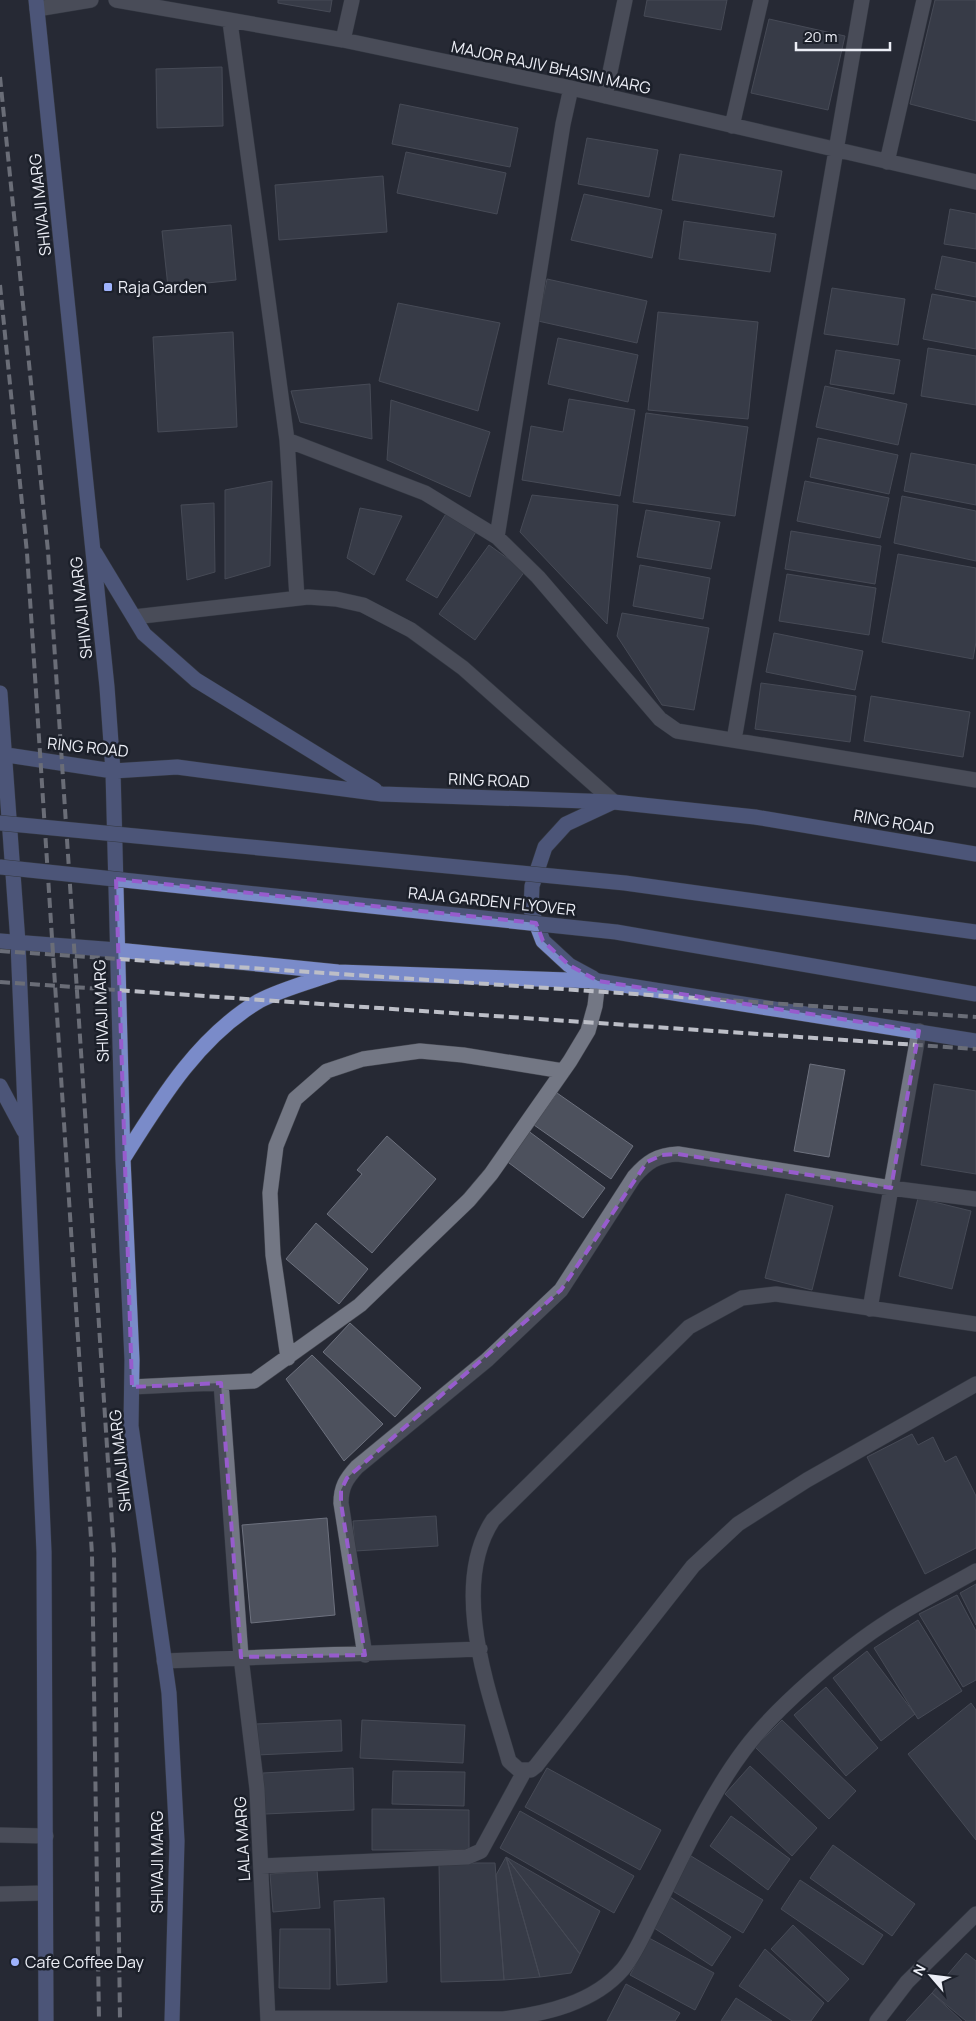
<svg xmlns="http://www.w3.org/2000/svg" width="976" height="2021" font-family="Manrope,sans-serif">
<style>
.building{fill:#4d515d;stroke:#6d717e}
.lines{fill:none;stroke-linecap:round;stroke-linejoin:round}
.minor-casing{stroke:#444750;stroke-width:16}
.major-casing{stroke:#444750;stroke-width:16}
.minor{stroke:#737784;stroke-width:15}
.major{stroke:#7a8bc9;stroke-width:15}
.rail{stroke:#bcbec7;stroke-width:4;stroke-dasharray:10 5;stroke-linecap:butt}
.major-bridge-casing{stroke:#444750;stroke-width:16;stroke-linecap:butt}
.major-bridge{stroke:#7a8bc9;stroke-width:15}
.marked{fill:none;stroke:#975ccd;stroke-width:4;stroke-dasharray:10 6;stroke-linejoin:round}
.poi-dot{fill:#9fb3fd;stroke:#1c202a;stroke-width:2}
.labels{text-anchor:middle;stroke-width:5;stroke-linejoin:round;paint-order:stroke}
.street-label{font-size:16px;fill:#eceef6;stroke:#1c202a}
.poi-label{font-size:16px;fill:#eceef6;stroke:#1c202a;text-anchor:start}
</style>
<rect width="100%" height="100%" fill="#262934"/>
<path class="building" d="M278,0H332L330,12L278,3Z
M647,0H727L721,30L644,16Z
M935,0H976V121L910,104Z
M769,19L845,36L828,110L751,93Z
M222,67L223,126L157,128L156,69Z
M400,104L518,128L510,167L392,144Z
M587,138L658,150L649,197L578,184Z
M406,152L506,173L497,214L397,193Z
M680,154L782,171L774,217L672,200Z
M383,176L387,232L279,240L275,185Z
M584,194L662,210L652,258L571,240Z
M950,209L976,214V249L944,244Z
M684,221L776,234L770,272L679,259Z
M231,225L236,280L168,287L162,231Z
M942,256L976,263V297L935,289Z
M547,279L647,301L637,343L538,321Z
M832,288L905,299L898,345L824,334Z
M932,294L976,302V349L923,339Z
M398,303L500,323L478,411L379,381Z
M658,312L758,322L748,419L648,410Z
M233,332L237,427L158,432L153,337Z
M558,338L638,355L628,402L548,384Z
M928,348L976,356V405L921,396Z
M836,350L900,360L894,394L830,384Z
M370,384L372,439L300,422L291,391Z
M825,386L907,404L898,445L816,427Z
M569,399L635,410L620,496L522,480L531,426L563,432Z
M391,400L490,432L470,497L387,460Z
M646,413L748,427L735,516L633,502Z
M818,438L898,455L889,494L810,477Z
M911,453L976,465V505L904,491Z
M272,481L270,566L225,579V490Z
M805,481L889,498L880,538L797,521Z
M532,495L618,505L607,624L520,532Z
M902,496L976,511V561L894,543Z
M214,503L215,572L187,580L181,505Z
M360,508L402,516L374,575L347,558Z
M646,510L720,522L711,569L637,557Z
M447,512L477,530L437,598L406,580Z
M791,531L881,546L875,584L785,569Z
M489,545L525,571L475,640L439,614Z
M898,554L976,568V642L973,659L882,642Z
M640,565L710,578L703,619L633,606Z
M787,574L876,588L869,635L779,621Z
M622,613L709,628L694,710L662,705L617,636Z
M774,633L863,651L855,690L766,672Z
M761,683L856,696L850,742L755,729Z
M871,696L970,712L963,757L864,741Z
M810,1064L845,1070L829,1157L794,1151Z
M934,1084L976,1091V1174L921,1165Z
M557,1093L633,1146L611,1179L534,1125Z
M527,1130L605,1188L583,1218L505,1160Z
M387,1136L436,1179L372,1253L327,1214L362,1174L357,1170Z
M786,1194L833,1206L812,1290L765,1278Z
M918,1198L971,1211L952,1289L899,1276Z
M316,1223L368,1269L339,1304L286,1259Z
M350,1323L421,1388L395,1417L323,1352Z
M312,1355L383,1424L344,1461L286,1379Z
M912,1434L918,1445L933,1437L945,1462L956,1456L976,1496V1548L925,1574L867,1457Z
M436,1516L438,1546L355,1551L353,1521Z
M327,1518L335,1615L251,1623L242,1525Z
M976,1584V1625L960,1593Z
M957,1595L976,1631V1680L963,1687L919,1614Z
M918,1620L962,1691L918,1719L874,1648Z
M867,1651L915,1714L881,1741L833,1678Z
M826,1687L878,1748L846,1776L794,1715Z
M971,1703L976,1710V1840L908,1754Z
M341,1720L342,1751L257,1755L255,1724Z
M362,1720L465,1725L463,1763L360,1758Z
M782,1720L856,1791L829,1819L755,1747Z
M750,1766L817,1828L792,1856L725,1794Z
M353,1768L354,1810L265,1814L263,1773Z
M547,1768L661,1830L640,1870L525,1807Z
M393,1771L465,1772L464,1806L392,1804Z
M372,1809L469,1810V1850H372Z
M520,1811L634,1876L614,1913L500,1848Z
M731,1816L790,1859L768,1890L710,1846Z
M833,1845L915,1904L892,1936L810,1878Z
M691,1856L763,1900L743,1933L671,1890Z
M506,1857L540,1977L504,1980L496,1875Z
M506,1857L580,1954L571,1973L540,1977Z
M506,1857L600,1911L580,1954Z
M439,1863H495L504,1980L441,1982Z
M317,1870L320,1908L273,1912L270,1874Z
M800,1880L883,1935L863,1965L781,1909Z
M670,1897L731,1937L712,1966L651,1926Z
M384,1898L387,1982L337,1985L334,1901Z
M793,1925L849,1979L828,2002L771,1949Z
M280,1929H330V1989L279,1988Z
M649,1938L714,1973L695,2010L630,1975Z
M765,1949L824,2003L811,2021H792L739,1986Z
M966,1953L976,1961V2021H966L932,1993Z
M626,1984L680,2013L675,2021H607Z
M932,1993L962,2021H906Z
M736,1998L772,2021H721Z"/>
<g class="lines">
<g class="minor-casing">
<path id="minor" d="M116,0L343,40L571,88L976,182
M37,9L91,0
M230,22L287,440L297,598
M343,40L352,0
M605,96L625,0
M732,126L761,0
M887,162L924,0
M287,440L425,493L497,537L538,577L660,719L677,731L976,780
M497,537L563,124L571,88
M134,617L308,597L336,599L363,605L411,630L463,668L614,802
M734,740L862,0
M870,1309L891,1188L976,1199
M976,1324L776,1294L742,1298L689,1327L493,1520C449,1587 489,1691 509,1761L519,1770H531L536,1766L693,1566L738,1524L807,1480L976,1384
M288,1358L273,1255L270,1193L276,1146L295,1099L327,1071L363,1059L420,1051L463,1055L563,1071
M221,1383L241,1657L257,1789L268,2021
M132,1387L254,1381L360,1305L469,1200L491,1174L570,1061L588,1031L595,1006L598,981
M365,1655L341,1503C341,1487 346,1479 357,1467L487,1360L561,1290L634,1177C647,1162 657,1155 678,1154L891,1188L919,1031
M164,1661L480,1649
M0,1835L46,1836
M261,1866L467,1857L481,1851L525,1770
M0,1894L44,1893
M268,2018L503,2019C545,2014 594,2003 623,1969C637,1952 646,1928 656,1909C683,1856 708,1798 744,1750C776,1707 844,1649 890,1620C918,1602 948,1587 976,1571
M877,2021L907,1982L976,1914"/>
</g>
<g class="major-casing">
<path id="major" d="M36,0L107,687L113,771L123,1159L132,1360L131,1426L169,1693L177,1841L172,2021
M95,553L144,634L196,680L375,790
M0,693L18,943L44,1552L46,2021
M0,754L113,771L177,767L382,794L614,802L755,817L976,854
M0,941L117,950L338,972L598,981L976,1041
M593,978L569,965L543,941L531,910L532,886L545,847L566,824L611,803
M0,1086L24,1131
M123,1159C160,1100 198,1037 259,1001C279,990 312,981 335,973"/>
</g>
<use href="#minor" class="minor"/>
<use href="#major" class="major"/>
<path class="rail" d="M0,77L48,551L114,1553L120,2021
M0,285L27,553L92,1554L99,2021
M0,951L976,1017
M0,982L976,1049"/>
<g class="major-bridge-casing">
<path id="major-bridge" d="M0,823L625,883L976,932
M0,867L616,932L976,994"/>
</g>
<use href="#major-bridge" class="major-bridge"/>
</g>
<path d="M0 0H976V2021H0ZM116,879L536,923L543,941L569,965L598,981L919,1031L891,1188L678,1154L662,1155L647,1162L561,1290L347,1478L341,1490V1503L365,1655L241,1657L221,1383L132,1387Z" fill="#262934" fill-opacity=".55" fill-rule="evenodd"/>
<path class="marked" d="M116,879L536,923L543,941L569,965L598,981L919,1031L891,1188L678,1154L662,1155L647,1162L561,1290L347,1478L341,1490V1503L365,1655L241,1657L221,1383L132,1387Z"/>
<g class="poi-dot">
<rect x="103" y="282" width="10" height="10" rx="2.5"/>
<circle cx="15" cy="1962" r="5"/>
</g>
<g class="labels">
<g class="street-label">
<text transform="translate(551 67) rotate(12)" y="6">MAJOR RAJIV BHASIN MARG</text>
<text transform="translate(40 205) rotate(-96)" y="6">SHIVAJI MARG</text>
<text transform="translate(81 608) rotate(-96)" y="6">SHIVAJI MARG</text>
<text transform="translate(88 747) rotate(6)" y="6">RING ROAD</text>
<text transform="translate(489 780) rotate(2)" y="6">RING ROAD</text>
<text transform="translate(894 822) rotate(10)" y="6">RING ROAD</text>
<text transform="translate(492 901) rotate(6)" y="6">RAJA GARDEN FLYOVER</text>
<text transform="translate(101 1011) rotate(-92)" y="6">SHIVAJI MARG</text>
<text transform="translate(120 1461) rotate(-96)" y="6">SHIVAJI MARG</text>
<text transform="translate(242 1839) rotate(-93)" y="6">LALA MARG</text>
<text transform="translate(157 1862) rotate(-90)" y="6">SHIVAJI MARG</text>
</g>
<g class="poi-label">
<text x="118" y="293">Raja Garden</text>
<text x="25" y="1968">Cafe Coffee Day</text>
</g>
</g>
<g transform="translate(931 1976) rotate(298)" stroke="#1c202a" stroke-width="4" paint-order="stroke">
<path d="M0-4L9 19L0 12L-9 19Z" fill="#eceef6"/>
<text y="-8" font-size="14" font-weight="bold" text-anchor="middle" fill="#eceef6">N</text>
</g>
<path d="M796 42v8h94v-8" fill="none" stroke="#eceef6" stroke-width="2.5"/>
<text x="804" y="42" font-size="15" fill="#eceef6" stroke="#1c202a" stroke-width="4" paint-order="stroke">20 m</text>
</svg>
